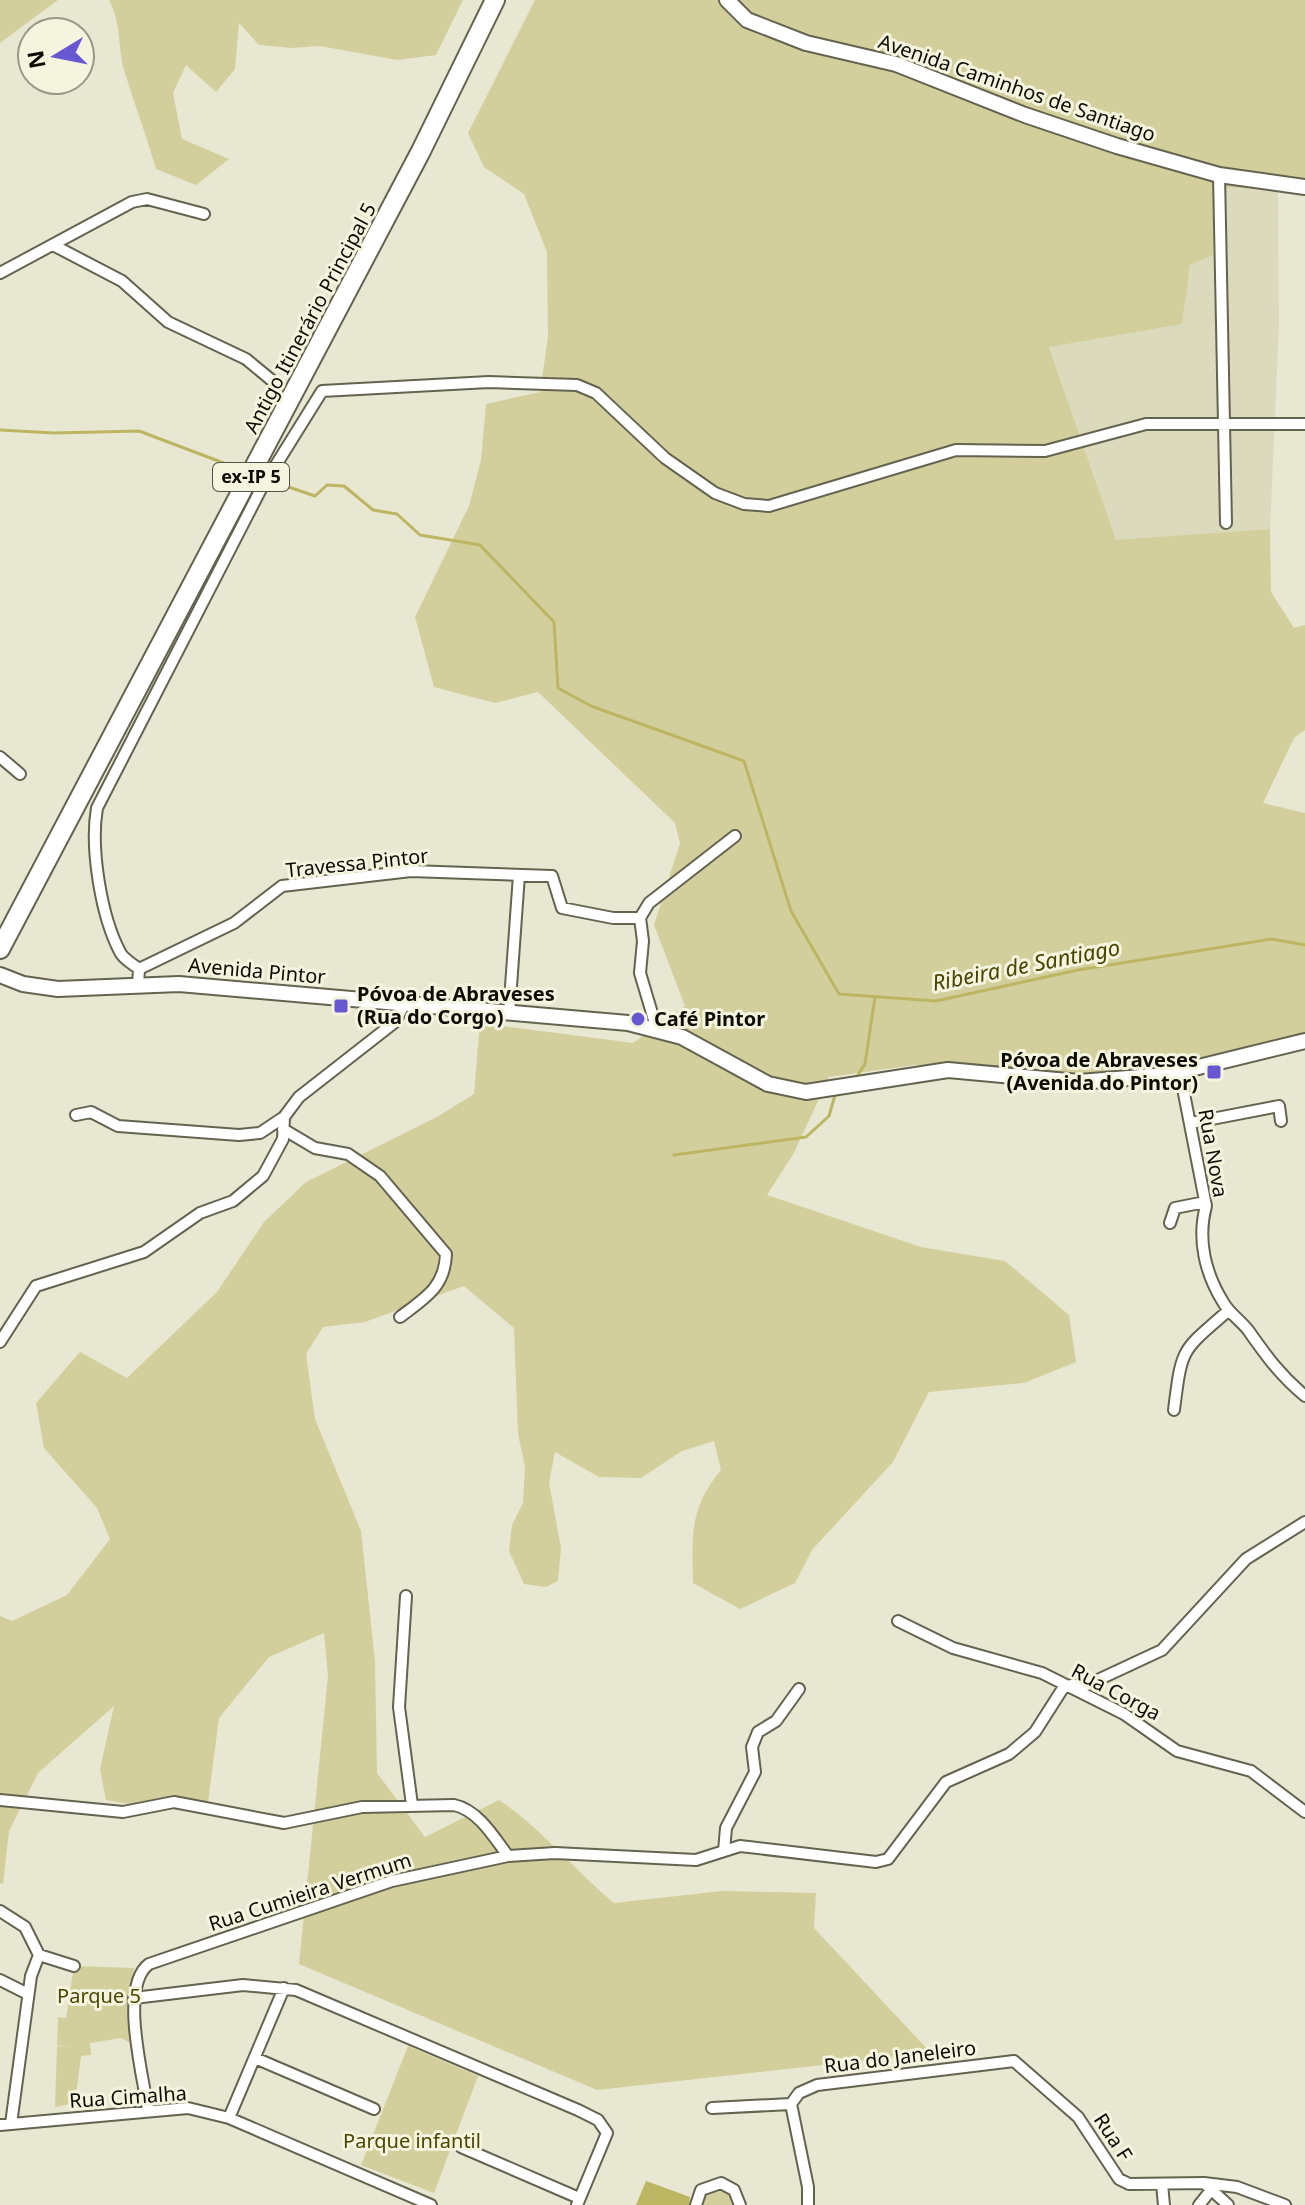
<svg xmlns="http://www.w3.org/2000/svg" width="1305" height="2205" font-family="'Noto Sans',sans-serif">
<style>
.built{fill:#dcdabd}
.green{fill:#d3cf9c}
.water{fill:#bcb663}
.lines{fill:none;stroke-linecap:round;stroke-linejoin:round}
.stream{stroke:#bcb663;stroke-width:3}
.street-casing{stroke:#646350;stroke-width:14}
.secondary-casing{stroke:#646350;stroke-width:18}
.highway-casing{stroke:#646350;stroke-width:22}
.street{stroke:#fff;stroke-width:10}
.secondary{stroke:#fff;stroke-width:14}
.highway{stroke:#fff;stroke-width:18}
.poi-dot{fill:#6757d0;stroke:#f5f4de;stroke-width:3}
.labels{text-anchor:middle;stroke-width:6;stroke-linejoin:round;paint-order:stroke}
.shield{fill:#f5f4de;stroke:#535247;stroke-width:2}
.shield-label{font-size:18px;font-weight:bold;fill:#0d0d06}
.street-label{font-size:20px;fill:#0d0d06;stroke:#f5f4de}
.poi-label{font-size:20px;font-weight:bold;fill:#0d0d06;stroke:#f5f4de;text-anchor:start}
.park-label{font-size:20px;fill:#4b4601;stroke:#f5f4de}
.water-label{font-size:22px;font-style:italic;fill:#494400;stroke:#f5f4de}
</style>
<rect width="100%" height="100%" fill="#e8e7d1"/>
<path class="built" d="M1214,187L1278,190L1279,326L1270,529L1116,541L1049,346L1181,324L1190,265L1213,255Z"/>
<path class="green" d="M0,0H58L0,43Z
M109,0H463L436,55L397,60L320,46L292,48L259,45L239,23L235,69L216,92L186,65L173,93L182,139L229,159L196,185L156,169C147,137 135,106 125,73C117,48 122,23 109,0Z
M535,0H1305V179L1278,190L1214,187L1213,255L1190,265L1182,324L1049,347L1116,540L1270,529L1271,592L1294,628L1305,625V730L1294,738L1263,803L1305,813V1034L1197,1058L1171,1067L1135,1072L1075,1075L971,1064L915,1065L829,1077L794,1153L767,1195L921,1247L1005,1261L1069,1315L1076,1362L1024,1383L929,1392L893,1462L812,1550L795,1583L740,1609L693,1583C692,1537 689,1508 721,1470L714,1441L682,1451L641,1478L599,1477L555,1452L549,1483L561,1548L558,1581L546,1587L524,1584L509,1551L512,1525L523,1503L525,1467L518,1434L514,1328L464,1286L365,1322L323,1327L306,1354L315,1419L361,1531L375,1661L377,1773L425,1837L499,1800C541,1828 574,1870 614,1903L722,1891L816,1893L814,1928L931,2053L597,2090L299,1964L328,1676L324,1633L269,1657L219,1718L208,1802L129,1804L106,1800L100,1769L114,1706L38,1773L9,1831L3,1884L0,1883V1616L12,1621L67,1595L110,1539L97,1508L44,1448L36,1403L80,1352L127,1378L217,1292L264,1222L306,1182L437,1117L474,1094L480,1023L633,1043L685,1006L654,925L680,843L675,823L538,692L495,703L434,687L415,617L469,506L481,460L486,404L540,392L548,337L547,252L524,194L484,167L468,133Z
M74,1966L134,1968L128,1997L131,2043L121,2038L90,2043L91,2055L81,2056L75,2103L55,2107L57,2046L70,2047L57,2045L58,2017L66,2018Z
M408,2046L478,2076L434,2193L361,2165Z
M719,2188L729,2192L734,2205H701L709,2190Z"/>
<path class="water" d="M646,2181L690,2197L689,2205H636Z"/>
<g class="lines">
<path class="stream" d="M0,430L54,433L139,431L229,465
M274,482L315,496L327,485L344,486L373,510L397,514L420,535L480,545L554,622L558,688L591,706L744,761L791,911L839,994L936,1001L1078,970L1272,939L1305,945
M856,1078L865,1064L875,997
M674,1155L806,1137L829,1116L835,1095"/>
<g class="street-casing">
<path id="street" d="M1219,175L1226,523
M53,245L122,281L168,322L246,359L275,383
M0,273L132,202L147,199L204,214
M0,757L20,774
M139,969C133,964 123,959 120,952C101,916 90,848 97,808L261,489L322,391L489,382L577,385L596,393L665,458L715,493L744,504L769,506L956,450L1045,451L1146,424H1305
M138,985L139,969L234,923L282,886L411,871L552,876L562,908L613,918H640
M509,1014L519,875
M657,1030L640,973L643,941L640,918L649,903L735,836
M1180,1073L1206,1206C1197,1239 1205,1273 1223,1302C1229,1313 1240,1320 1248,1330C1267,1357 1280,1375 1305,1396
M76,1115L91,1112L118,1126L239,1135L260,1133L284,1117
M1191,1123L1279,1106L1281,1121
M283,1129L315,1148L348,1154L380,1176L446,1254C445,1287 425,1298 400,1317
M1170,1223L1175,1208L1205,1202
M0,1342L36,1286L144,1252L200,1213L233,1201L263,1176L283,1139L284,1117L299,1097L395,1022L404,1005
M1174,1410C1182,1346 1181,1352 1229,1310
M406,1596L399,1707L412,1805
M898,1621L953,1648L1042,1673L1124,1714L1177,1751L1251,1771L1305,1812
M1071,1685H1087L1162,1650L1246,1559L1305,1522
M0,1800L123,1812L174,1802L284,1823L362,1807L454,1805C478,1810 494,1837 508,1856
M724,1851L726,1828L755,1772L752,1747L758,1732L776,1721L799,1689
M0,1911L25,1927L39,1955
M39,1955L74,1966
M0,1980L28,1994
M134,1998L243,1985L296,1990L578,2110L598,2120L607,2133L577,2205
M255,2058L374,2109
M712,2108L791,2104
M148,2110C143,2076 119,1986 149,1964L392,1881L508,1856L555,1853L696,1860L740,1846L876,1862L888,1859L946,1782L1009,1754L1035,1732L1065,1685
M229,2118L284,1988
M11,2124L31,1976L39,1955
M0,2125L188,2108L229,2118L431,2205
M461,2147L579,2198
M1204,2183L1237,2187L1285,2205
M1162,2184L1164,2205
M696,2205L701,2190L721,2183L734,2190L740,2205
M808,2205V2187L791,2104L799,2093L817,2085L1014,2061L1078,2117L1119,2179L1129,2184L1204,2183L1228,2205
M1199,2205L1211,2190"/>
</g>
<g class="secondary-casing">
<path id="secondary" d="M727,0L747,20L806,43L896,64L1025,115L1117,146L1219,175L1305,187
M0,975L23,984L58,989L179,984L628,1023L682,1037L768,1084L806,1092L948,1070L1079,1082L1166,1075L1305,1041"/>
</g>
<g class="highway-casing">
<path id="highway" d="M0,949L421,151L495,0"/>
</g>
<use href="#street" class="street"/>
<use href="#secondary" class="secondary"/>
<use href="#highway" class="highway"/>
</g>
<g class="poi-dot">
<rect x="333" y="998" width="16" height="16" rx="4"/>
<circle cx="638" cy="1019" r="8"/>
<rect x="1206" y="1064" width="16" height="16" rx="4"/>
</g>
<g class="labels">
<rect class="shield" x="213" y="463" width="76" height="28" rx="6"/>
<g class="shield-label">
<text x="251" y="483">ex-IP 5</text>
</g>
<g class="street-label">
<text transform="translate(1017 88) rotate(19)" y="7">Avenida Caminhos de Santiago</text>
<text transform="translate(310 318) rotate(-62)" y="7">Antigo Itinerário Principal 5</text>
<text transform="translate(357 863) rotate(-6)" y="7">Travessa Pintor</text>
<text transform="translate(257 971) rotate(5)" y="7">Avenida Pintor</text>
<text transform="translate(1213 1153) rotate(80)" y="7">Rua Nova</text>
<text transform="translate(1116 1692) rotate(28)" y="7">Rua Corga</text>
<text transform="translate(310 1892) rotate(-18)" y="7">Rua Cumieira Vermum</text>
<text transform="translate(900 2057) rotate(-7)" y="7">Rua do Janeleiro</text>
<text transform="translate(128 2097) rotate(-4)" y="7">Rua Cimalha</text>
<text transform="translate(1113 2137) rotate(57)" y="7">Rua F</text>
</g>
<g class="poi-label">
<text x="357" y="1001">Póvoa de Abraveses<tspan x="357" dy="23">(Rua do Corgo)</tspan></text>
<text x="654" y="1026">Café Pintor</text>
<text x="1198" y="1067" text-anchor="end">Póvoa de Abraveses<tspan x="1198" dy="23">(Avenida do Pintor)</tspan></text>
</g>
<g class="park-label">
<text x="99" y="2003">Parque 5</text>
<text x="412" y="2148">Parque infantil</text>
</g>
<g class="water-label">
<text transform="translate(1026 965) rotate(-11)" y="8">Ribeira de Santiago</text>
</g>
</g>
<g transform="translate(56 56) rotate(260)"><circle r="38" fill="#f5f4de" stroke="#989888" stroke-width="2"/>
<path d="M0-6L14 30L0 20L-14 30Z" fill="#6757d0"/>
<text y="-12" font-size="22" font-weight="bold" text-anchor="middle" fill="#0d0d06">N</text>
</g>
</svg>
